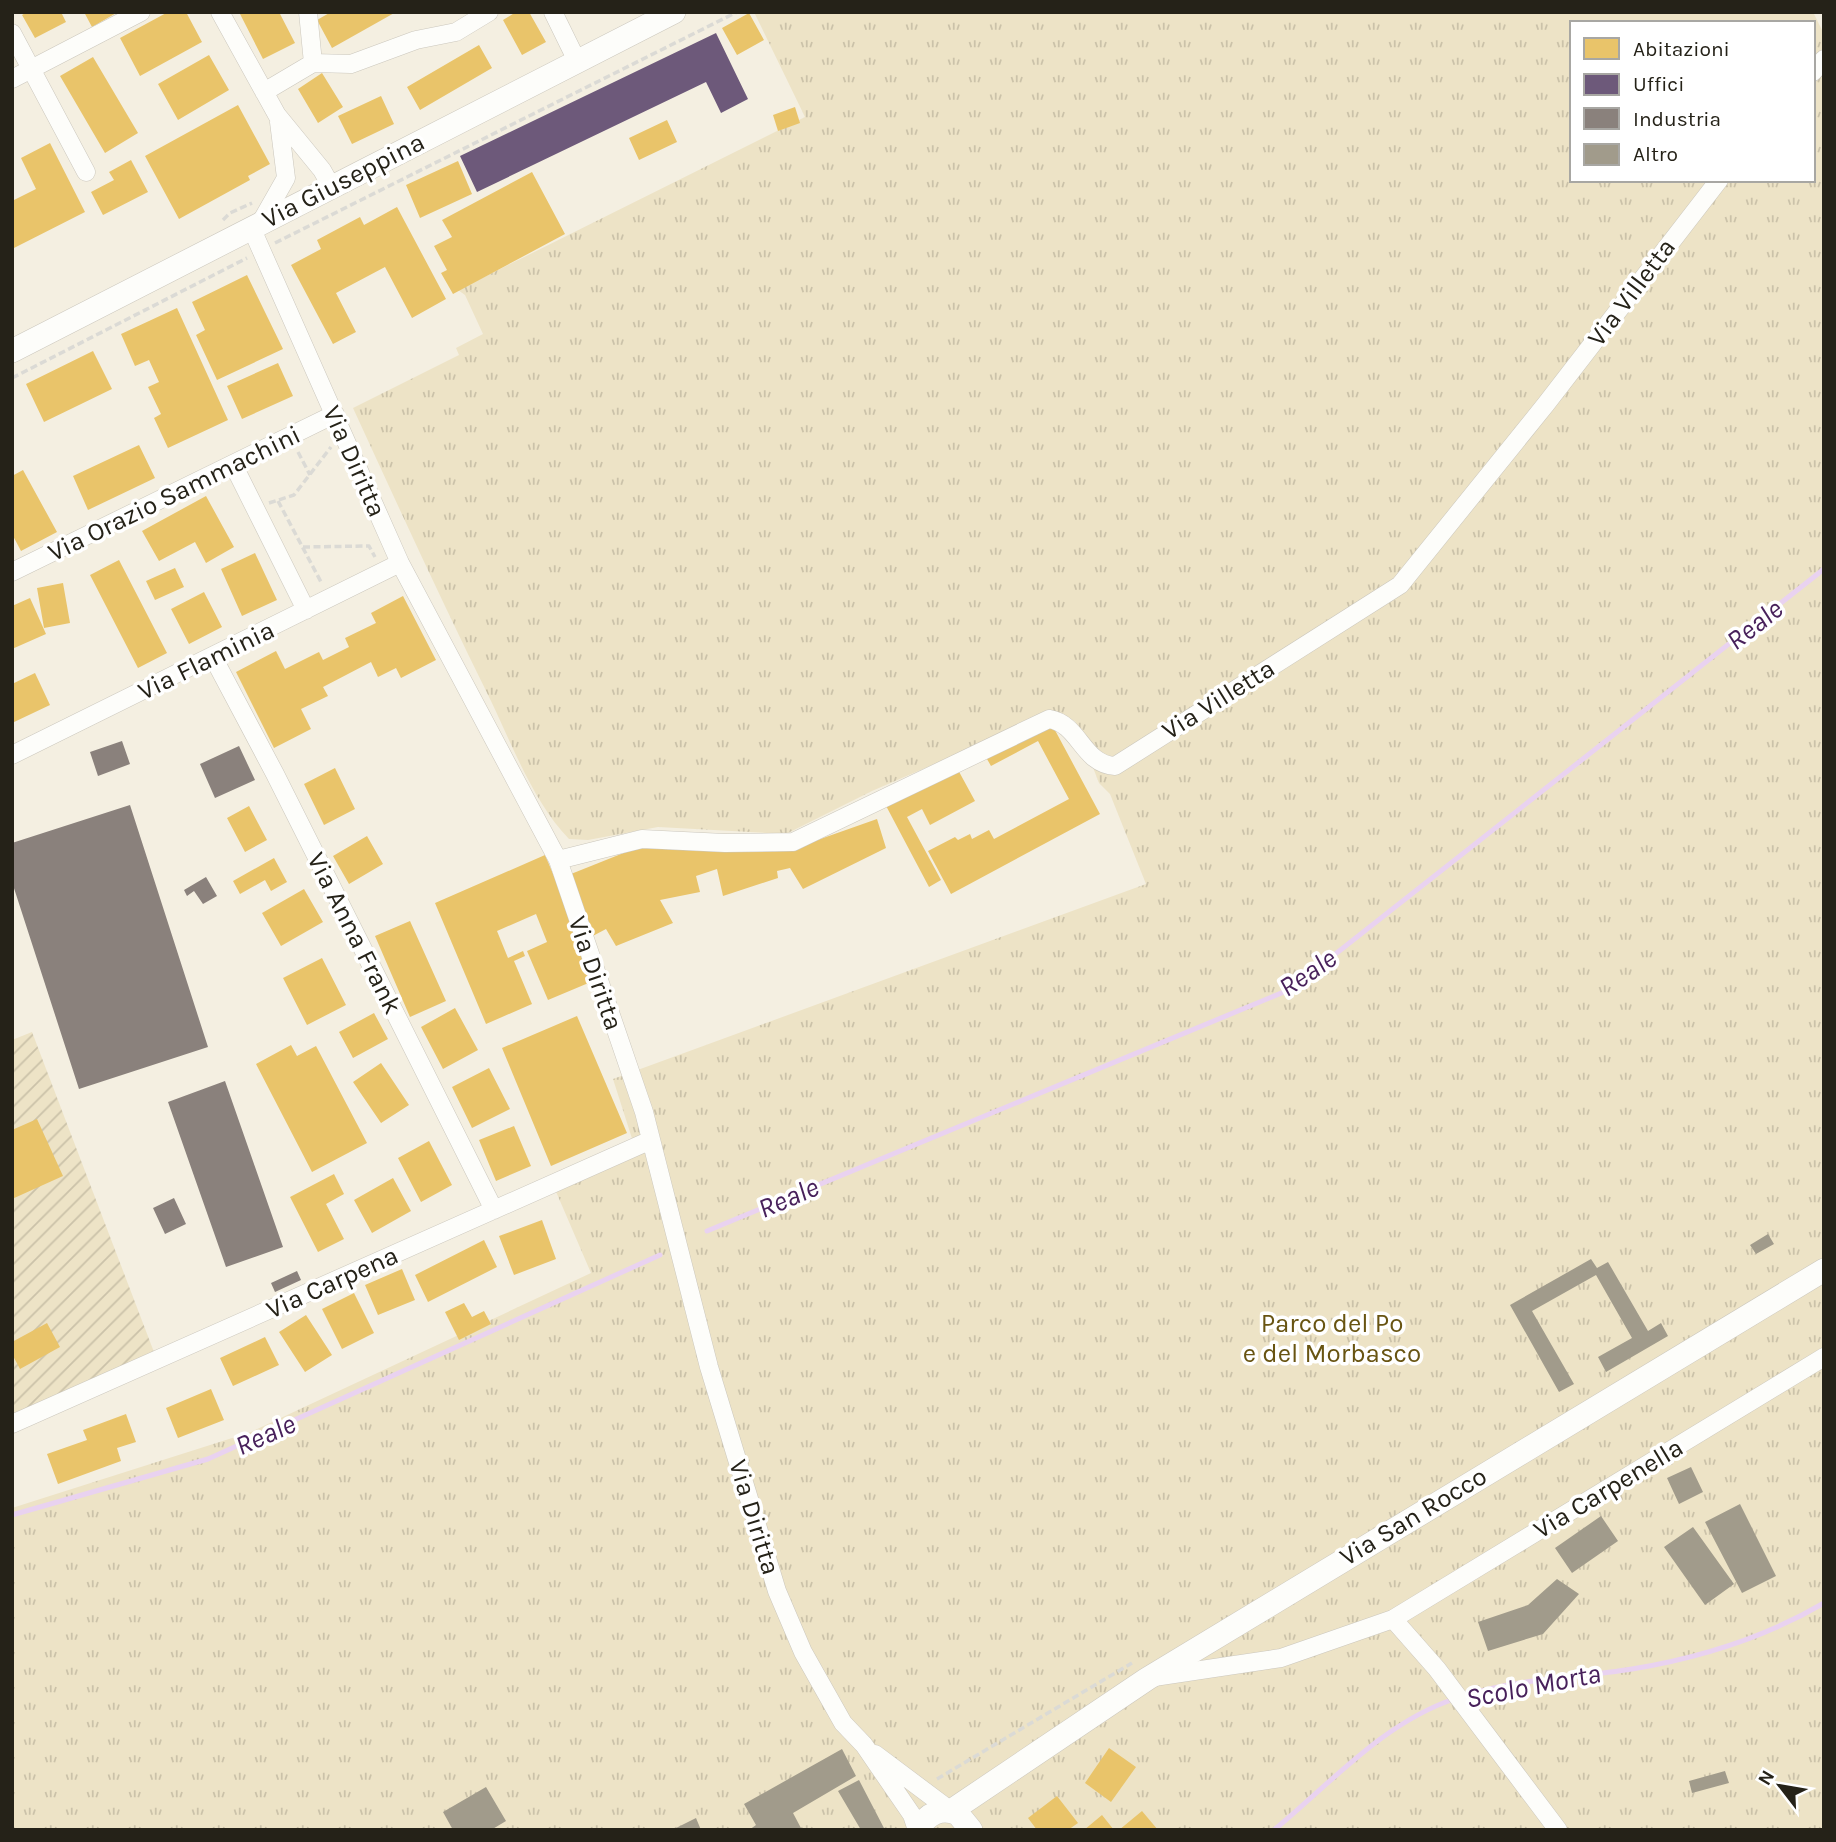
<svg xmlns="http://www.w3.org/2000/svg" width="1836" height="1842" font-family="Karla,sans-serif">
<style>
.park{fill:url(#park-tufts);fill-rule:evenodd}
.garden{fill:url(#garden-furrows)}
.homes{fill:#e9c46a}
.offices{fill:#6d597a}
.industry{fill:#8a817c}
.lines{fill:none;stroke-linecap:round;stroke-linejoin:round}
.stream{stroke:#e9d2f0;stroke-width:5}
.building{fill:#a19b8b}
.minor-casing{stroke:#cbc7bd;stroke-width:19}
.major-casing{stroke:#cbc7bd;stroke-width:24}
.path{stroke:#dbdad5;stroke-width:3.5;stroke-dasharray:7 3.5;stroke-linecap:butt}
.minor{stroke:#fdfdfa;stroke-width:18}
.major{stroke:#fdfdfa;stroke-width:23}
.labels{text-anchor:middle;stroke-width:7;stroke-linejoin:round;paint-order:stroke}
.street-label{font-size:26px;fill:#252218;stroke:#fff}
.park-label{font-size:26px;fill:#685412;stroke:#fff}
.water-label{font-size:28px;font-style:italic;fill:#48215b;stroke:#fff}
</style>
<defs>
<pattern id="park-tufts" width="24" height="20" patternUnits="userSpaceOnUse" patternTransform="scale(1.75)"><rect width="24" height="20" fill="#ede3c6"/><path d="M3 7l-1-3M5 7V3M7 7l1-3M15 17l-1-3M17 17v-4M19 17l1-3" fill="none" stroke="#cbc2a9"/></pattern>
<pattern id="garden-furrows" width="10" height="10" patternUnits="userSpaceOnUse" patternTransform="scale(1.75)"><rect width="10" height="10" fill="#ede3c6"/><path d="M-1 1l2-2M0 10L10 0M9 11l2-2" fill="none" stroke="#cbc2a9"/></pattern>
</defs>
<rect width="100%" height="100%" fill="#f4efe1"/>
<path class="park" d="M754,12H1813L1824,34V1830H12V1508L251,1432L591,1273L554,1187L636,1151L613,1079L1146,884L1110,794L1099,783L1075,721L1052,713L872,791L786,834L658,827L588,840L569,839C534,803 513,747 491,701C443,604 398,506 353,408L459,355L456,348L483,334L465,295L458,290L805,117ZM1572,23H1813V180H1572Z"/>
<path class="garden" d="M32,1032L157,1360L12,1427V1040Z"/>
<path class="homes" d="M27,12H61L66,22L35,38L22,15Z
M84,12H118L92,27Z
M168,12H186L202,42L140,76L120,38Z
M239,12H279L295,43L263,59Z
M331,12H396L332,48L317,20Z
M516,12H529L546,42L522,55L503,20Z
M749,13L764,40L737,55L722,28Z
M479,45L492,68L420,110L407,87Z
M209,55L229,90L178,120L158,84Z
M93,57L138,133L105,153L60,76Z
M322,73L343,107L318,123L298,89Z
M381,96L394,124L352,144L338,116Z
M238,105L270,164L248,176L250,180L179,219L145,156Z
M795,107L800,123L778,131L773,115Z
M667,120L677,142L639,160L629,138Z
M50,143L85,212L12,249V201L36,189L21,158Z
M131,160L148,192L103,215L91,192L114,180L109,172Z
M458,161L472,194L420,218L406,185Z
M532,172L565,234L453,294L441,273L447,270L434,246L452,237L442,220Z
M397,207L446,299L412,318L385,267L336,293L356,332L333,344L291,265L321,249L317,240L360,217L364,225Z
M247,275L283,349L217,380L196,335L205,330L192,302Z
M177,308L228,420L168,448L154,418L161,414L148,387L159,382L149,360L135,366L121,334Z
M93,351L112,389L44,422L26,384Z
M278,363L293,396L242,419L227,386Z
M139,445L155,478L88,510L73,476Z
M23,470L57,532L21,551L12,534V476Z
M206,496L234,547L206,563L195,542L159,561L142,531Z
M255,553L277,600L242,616L221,569Z
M119,560L167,653L138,668L90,575Z
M175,568L184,587L155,600L146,581Z
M63,583L70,623L44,628L37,588Z
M204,592L222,627L189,644L171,609Z
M403,596L436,660L401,678L396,668L378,677L371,662L323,687L328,696L301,709L311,729L274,748L236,672L276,651L285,669L319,652L323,660L349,647L345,638L376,623L371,613Z
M30,598L46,634L12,649V606Z
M35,673L50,705L12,723V684Z
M1049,719L1100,814L951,894L928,851L955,837L958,840L970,834L972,839L989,830L994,839L1069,799L1038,741L991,766L983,752Z
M335,768L355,809L324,825L304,784Z
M957,768L975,801L930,825L922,809L907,817L941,880L929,887L884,802Z
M249,806L267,840L245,852L227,818Z
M877,819L886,848L803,889L790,868L777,871L778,878L723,896L717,869L696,876L700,892L660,900L673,923L616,946L606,929L589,938L566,876L641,846L792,849Z
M367,836L383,864L349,884L333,856Z
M545,855L598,979L548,1000L527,951L547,942L536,914L497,931L508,958L523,951L525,956L514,961L532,1004L486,1024L435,903Z
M274,858L287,882L271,891L265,880L240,894L233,881Z
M304,889L323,922L281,946L262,913Z
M410,921L446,1001L410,1017L375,936Z
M322,958L346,1005L307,1025L283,978Z
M455,1008L478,1050L443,1069L421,1027Z
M374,1013L388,1039L353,1058L339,1032Z
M577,1016L627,1133L551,1166L502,1048Z
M291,1045L297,1056L316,1046L367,1143L312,1172L256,1064Z
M381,1063L409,1105L381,1123L353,1082Z
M489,1068L510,1109L472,1128L452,1087Z
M37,1119L63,1176L12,1199V1130Z
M514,1126L531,1166L496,1181L479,1140Z
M429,1141L452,1185L421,1202L398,1158Z
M334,1174L344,1194L326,1204L344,1239L318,1252L290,1197Z
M393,1178L411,1211L372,1233L354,1200Z
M542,1220L556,1259L514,1275L499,1236Z
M484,1240L497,1267L428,1302L415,1275Z
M402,1269L415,1300L378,1315L365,1285Z
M354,1293L374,1333L342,1349L322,1309Z
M464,1303L472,1317L484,1311L491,1324L459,1340L445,1312Z
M306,1315L332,1355L305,1372L279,1332Z
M47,1323L60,1347L20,1369L12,1354V1342Z
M265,1337L279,1365L233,1386L220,1358Z
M211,1389L224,1420L178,1438L166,1408Z
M126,1414L136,1442L117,1448L121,1461L58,1484L47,1454L87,1440L83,1430Z
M1109,1748L1136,1767L1111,1802L1085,1783Z
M1057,1796L1078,1823L1068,1830H1037L1028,1818Z
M1142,1811L1158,1830H1119Z
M1102,1815L1114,1830H1084Z"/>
<path class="offices" d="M716,33L748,99L721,113L706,82L477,192L460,156Z"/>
<path class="industry" d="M122,741L130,764L98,776L90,752Z
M239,746L255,780L215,798L200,764Z
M130,805L208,1047L79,1089L12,882V843Z
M206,877L217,896L203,904L194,891L187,896L184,890Z
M225,1081L283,1247L226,1267L168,1102Z
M174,1198L186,1224L165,1234L153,1208Z
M297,1271L301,1280L275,1292L271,1283Z"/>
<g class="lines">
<path class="stream" d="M707,1231L1291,989L1824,569
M12,1515L208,1459L660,1255
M1464,1696C1519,1678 1576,1678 1632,1669C1699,1658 1766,1637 1824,1603
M1274,1830C1331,1783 1383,1723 1454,1699"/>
</g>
<path class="building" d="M1768,1234L1774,1244L1756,1254L1750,1245Z
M1591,1259L1597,1268L1608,1262L1648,1331L1661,1323L1668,1336L1606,1372L1598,1357L1632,1338L1596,1275L1532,1311L1574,1384L1559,1392L1510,1305Z
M1691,1467L1703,1492L1679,1504L1667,1478Z
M1740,1504L1776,1576L1742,1593L1705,1522Z
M1601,1516L1618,1541L1572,1573L1555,1548Z
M1693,1527L1734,1584L1705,1605L1664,1547Z
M1557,1579L1579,1594L1543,1634L1488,1651L1478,1622L1528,1605Z
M842,1749L856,1776L793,1813L802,1830H749L756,1825L744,1804Z
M1725,1771L1729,1783L1692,1793L1689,1781Z
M859,1780L885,1830H861L838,1791Z
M486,1787L506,1821L491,1830H453L443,1812Z
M696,1818L701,1830H672Z"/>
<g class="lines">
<g class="minor-casing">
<path id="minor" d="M220,12L277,115L322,170L331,186
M308,12L313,63
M553,12L577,61
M12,33L86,172
M1813,72L1824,59
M12,79L141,12
M264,92L313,63L351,64L416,40L456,32L489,12
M261,222L286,178L279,122
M251,227L400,563L558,860L644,1112L709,1367L777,1591L803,1652L843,1723L864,1745L912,1815L917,1830
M233,464L306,610
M12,572L335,414
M213,657L275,774L494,1210
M12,755L400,563
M558,860L642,839L725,843L793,842L1049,719C1080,724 1082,764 1115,766L1400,585L1546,404L1719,180
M12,1424L651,1140
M1393,1619L1437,1669L1558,1830
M1154,1677L1281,1658L1393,1619L1824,1357
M875,1754L951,1811"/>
</g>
<g class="major-casing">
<path id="major" d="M12,351L674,12
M951,1811L1147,1679L1824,1270
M919,1830C926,1813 942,1807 958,1814L971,1830"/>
</g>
<path class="path" d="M223,220L230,213L252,203
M275,243L737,12
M12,378L247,258
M298,452L310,475
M278,501L321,582
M269,503L294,495L331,447
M303,547L369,546L375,557
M937,1779L1132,1663"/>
<use href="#minor" class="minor"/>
<use href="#major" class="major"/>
</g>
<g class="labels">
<g class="street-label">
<text transform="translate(343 180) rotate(-27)" y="9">Via Giuseppina</text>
<text transform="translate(1631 292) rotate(-53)" y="9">Via Villetta</text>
<text transform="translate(355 461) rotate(66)" y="9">Via Diritta</text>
<text transform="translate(174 493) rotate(-26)" y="9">Via Orazio Sammachini</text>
<text transform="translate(206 660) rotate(-26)" y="9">Via Flaminia</text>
<text transform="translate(1218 699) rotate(-32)" y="9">Via Villetta</text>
<text transform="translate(355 933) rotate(63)" y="9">Via Anna Frank</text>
<text transform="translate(596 973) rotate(71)" y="9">Via Diritta</text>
<text transform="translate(332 1282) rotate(-24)" y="9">Via Carpena</text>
<text transform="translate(1608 1488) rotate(-31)" y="9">Via Carpenella</text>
<text transform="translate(1413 1516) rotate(-31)" y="9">Via San Rocco</text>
<text transform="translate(755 1517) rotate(73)" y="9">Via Diritta</text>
</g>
<g class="park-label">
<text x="1332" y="1332">Parco del Po<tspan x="1332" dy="30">e del Morbasco</tspan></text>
</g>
<g class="water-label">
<text transform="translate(1754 624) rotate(-38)" y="10">Reale</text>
<text transform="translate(1307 972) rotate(-34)" y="10">Reale</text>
<text transform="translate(788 1197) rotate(-23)" y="10">Reale</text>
<text transform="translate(265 1434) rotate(-24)" y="10">Reale</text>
<text transform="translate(1533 1685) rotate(-11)" y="10">Scolo Morta</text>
</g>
</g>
<rect width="1836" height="1842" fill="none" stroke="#252218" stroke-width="28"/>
<rect x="1570" y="21" width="245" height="161" fill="#ffffff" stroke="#a8a7a3" stroke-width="2"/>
<rect x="1584" y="38" width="35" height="21" fill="#e9c46a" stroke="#a8a7a3" stroke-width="2"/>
<text x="1633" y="56" font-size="21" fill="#252218">Abitazioni</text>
<rect x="1584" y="74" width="35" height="21" fill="#6d597a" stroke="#a8a7a3" stroke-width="2"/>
<text x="1633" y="91" font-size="21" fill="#252218">Uffici</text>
<rect x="1584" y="108" width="35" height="21" fill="#8a817c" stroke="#a8a7a3" stroke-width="2"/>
<text x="1633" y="126" font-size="21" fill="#252218">Industria</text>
<rect x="1584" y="144" width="35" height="21" fill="#a19b8b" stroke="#a8a7a3" stroke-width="2"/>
<text x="1633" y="161" font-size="21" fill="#252218">Altro</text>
<g transform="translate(1780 1786) rotate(301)" stroke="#ffffff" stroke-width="5" paint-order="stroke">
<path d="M0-5L12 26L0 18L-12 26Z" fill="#252218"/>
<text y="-10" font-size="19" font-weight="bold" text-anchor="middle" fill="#252218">N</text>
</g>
</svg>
